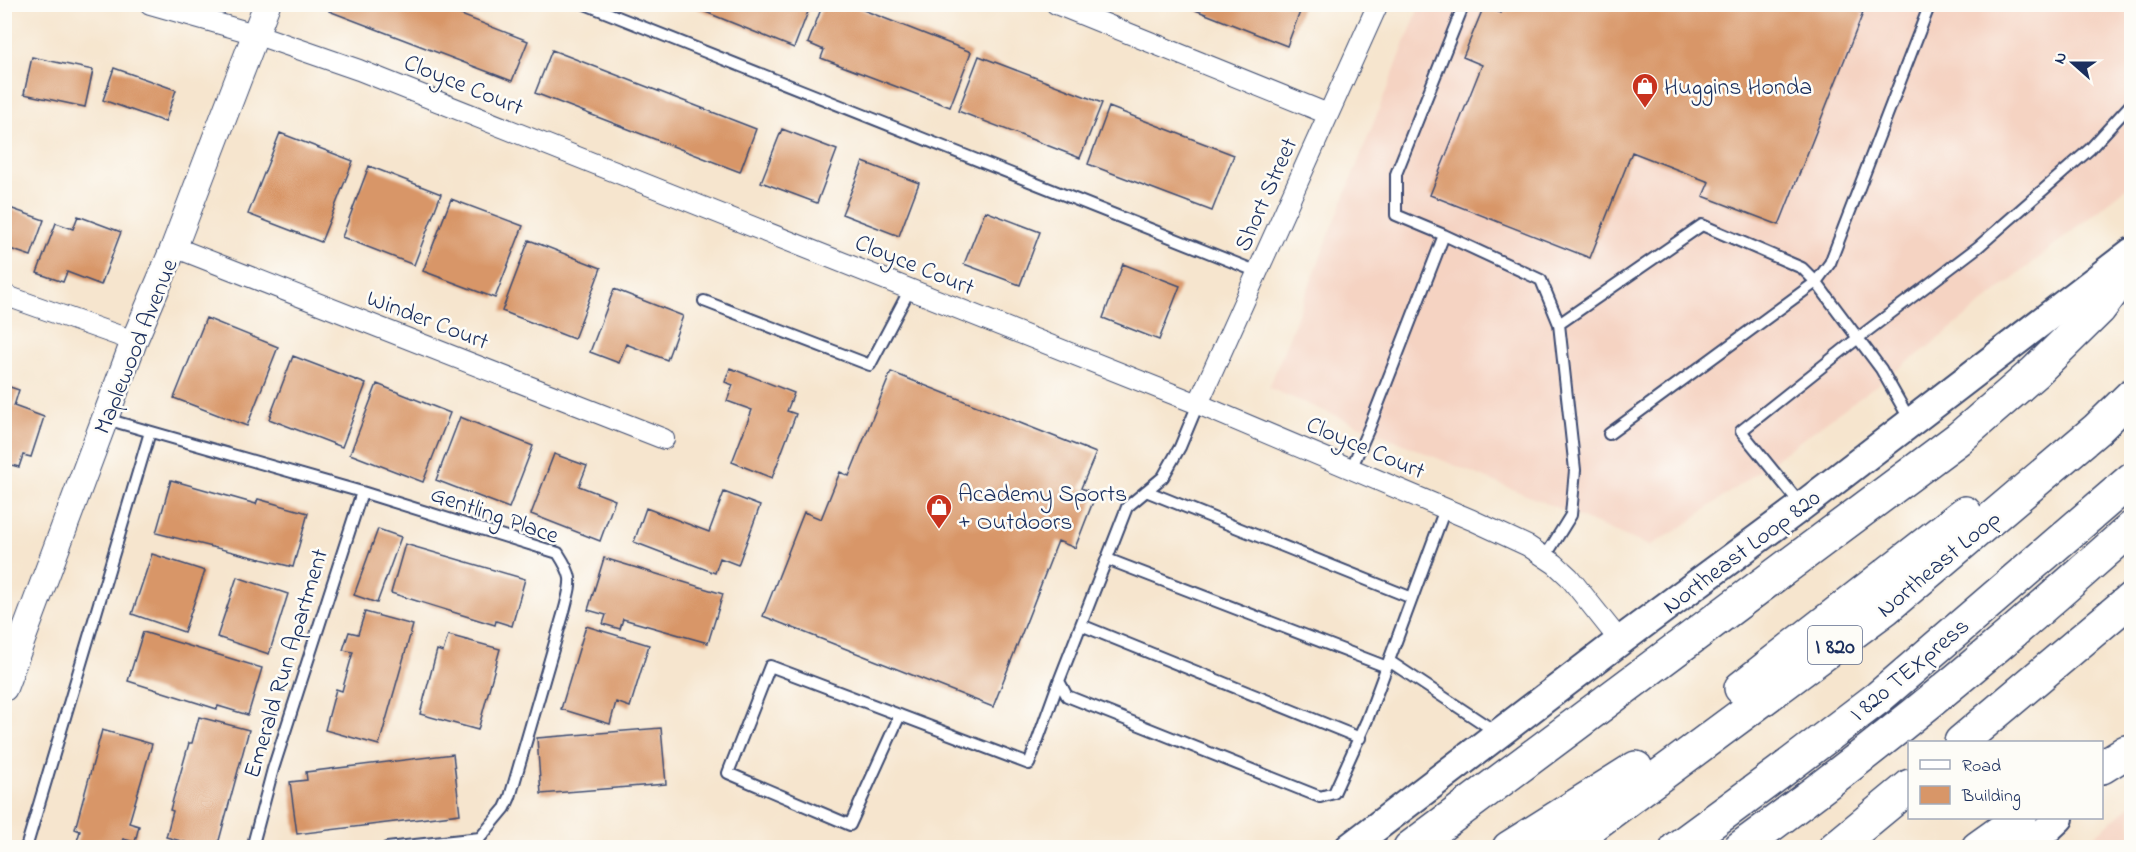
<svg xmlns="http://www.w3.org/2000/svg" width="2136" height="852" font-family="'Indie Flower',sans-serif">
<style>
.built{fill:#f5d3c2}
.building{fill:#d89668}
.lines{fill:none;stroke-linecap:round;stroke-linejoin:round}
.service-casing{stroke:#3c4a6f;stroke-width:14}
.minor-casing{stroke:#3c4a6f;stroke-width:22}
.tertiary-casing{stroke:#3c4a6f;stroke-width:28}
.secondary-casing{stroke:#3c4a6f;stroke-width:32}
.motorway-casing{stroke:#3c4a6f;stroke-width:36}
.service{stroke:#fff;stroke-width:10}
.minor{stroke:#fff;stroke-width:20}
.tertiary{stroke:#fff;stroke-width:26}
.secondary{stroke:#fff;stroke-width:28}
.motorway{stroke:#fff;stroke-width:33}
.labels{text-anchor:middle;stroke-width:5;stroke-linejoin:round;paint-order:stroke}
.shield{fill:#fdfcf7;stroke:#5f6c8c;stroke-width:1.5}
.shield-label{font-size:22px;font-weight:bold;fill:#1b2f5e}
.street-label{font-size:24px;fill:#1b2f5e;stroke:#fdfcf7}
.poi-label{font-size:24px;fill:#1b2f5e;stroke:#fdfcf7;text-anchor:start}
</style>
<rect width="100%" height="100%" fill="#fdfcf7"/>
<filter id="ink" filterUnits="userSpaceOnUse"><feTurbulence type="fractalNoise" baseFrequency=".0167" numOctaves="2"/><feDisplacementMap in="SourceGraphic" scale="12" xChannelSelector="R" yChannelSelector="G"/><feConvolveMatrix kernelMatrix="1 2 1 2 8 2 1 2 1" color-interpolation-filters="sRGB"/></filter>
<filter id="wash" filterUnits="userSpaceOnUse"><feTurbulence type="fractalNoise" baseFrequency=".008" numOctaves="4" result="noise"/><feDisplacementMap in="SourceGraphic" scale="24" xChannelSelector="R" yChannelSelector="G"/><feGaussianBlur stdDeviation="1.35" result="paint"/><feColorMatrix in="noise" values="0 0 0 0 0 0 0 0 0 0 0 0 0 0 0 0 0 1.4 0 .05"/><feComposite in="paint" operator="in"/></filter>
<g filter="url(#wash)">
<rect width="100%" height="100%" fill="#f6e5ce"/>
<path class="built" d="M1420,5H2131V184L1923,351L1679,529L1649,546L1269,388Z
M2131,805V847H2081Z"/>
<g id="blocks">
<path class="building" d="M331,4H433L528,41L512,81L329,11Z
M686,4H811L794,48Z
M823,4H848L971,52L950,107L821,58L824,50L808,43Z
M1180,4H1303L1287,46Z
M1505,4H1841L1863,13L1779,225L1703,196L1709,182L1632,152L1590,258L1430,195L1482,65L1463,57L1484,6L1501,13Z
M552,50L756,129L740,172L535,93Z
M979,56L1102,103L1080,158L958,111Z
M32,57L93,70L85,107L24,94Z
M114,68L176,90L165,122L103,100Z
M1109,107L1234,155L1212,211L1088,164Z
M782,129L837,150L817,203L761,182Z
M280,133L353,161L321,242L248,214Z
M863,162L919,183L899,236L842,214Z
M369,166L441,194L414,265L342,237Z
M451,199L523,226L495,298L423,271Z
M4,206L44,220L31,256L4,247Z
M985,211L1040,232L1020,285L964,264Z
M78,216L121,232L101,285L67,272L63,282L37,273L56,223L73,229Z
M529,240L601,268L574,339L502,311Z
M1123,264L1180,286L1159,340L1103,318Z
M614,289L683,316L667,360L626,344L619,363L590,352Z
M206,318L278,347L247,426L174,398Z
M293,356L366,384L342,447L269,419Z
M730,368L794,393L787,411L796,414L772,478L732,462L752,410L727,401L733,385L725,382Z
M891,372L1096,453L1081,488L1096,494L1075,548L1058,541L993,707L763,616L804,512L821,519L840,472L849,476Z
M377,384L450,413L423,482L350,454Z
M4,385L19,390L14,406L44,417L31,457L23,455L19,467L4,463Z
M460,417L533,446L509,508L436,480Z
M554,454L587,466L579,486L615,500L600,541L531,514Z
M171,480L256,504L258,499L308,513L293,567L156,533Z
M724,492L760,506L738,565L720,558L715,573L634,542L646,508L709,532Z
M378,529L401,537L377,603L354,595Z
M405,544L525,579L512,626L496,621L495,625L391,593Z
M152,554L205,571L184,632L132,614Z
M604,558L723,594L708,643L623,619L620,629L603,624L606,615L588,610Z
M237,577L288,594L269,654L217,637Z
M365,612L413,625L379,745L325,730L336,689L342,691L353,652L343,650L349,632L358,634Z
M586,626L649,645L630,707L616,702L610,724L561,709Z
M143,632L262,668L248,715L218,706L217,709L128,681Z
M448,635L500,649L478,730L420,714L437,650L443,652Z
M199,717L249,730L217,848H206L166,837L173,811L170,810L189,743H192Z
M661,728L666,784L541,794L537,738Z
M102,730L152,744L129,823L139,826L135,842L123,839L121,848H75L80,831L75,829Z
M453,754L460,814L297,834L290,782L307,780L306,772Z"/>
</g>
</g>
<g filter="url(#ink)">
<use href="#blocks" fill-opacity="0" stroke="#3c4a6f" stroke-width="1.5"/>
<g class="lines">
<g class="service-casing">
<path id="service" d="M585,4L1258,272
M1444,235L1541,280L1559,324
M704,301L870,365L910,289
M1198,404L1180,447L1163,477L1127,507L1059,681L1067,696L1320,797L1334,793L1367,720L1445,509
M106,419L362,492L558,553C574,578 572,580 565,608L510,797L505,808L480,838L387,848
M1609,434L1816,282L1830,263L1930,4
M1351,469L1369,428L1444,235L1396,215V174L1464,4
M1146,491L1412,598
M1802,506L1741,431L1858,338L1978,247L2090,149L2132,103
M1545,557L1571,515L1575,470L1559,324L1702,225L1802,268L1816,282L1881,369L1911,422
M1107,559L1387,667
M1081,625L1360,738
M1389,661L1496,732
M900,715L850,825L728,773L770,666L1029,764L1059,681
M26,848L150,432
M252,848L273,769L362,492
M2131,848L2132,847"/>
</g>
<g class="minor-casing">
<path id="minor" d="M150,4L255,34L359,70L1198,404L1472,520L1528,546L1555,564L1569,577L1620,641
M1056,4L1328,114
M174,247L664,439
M4,295L134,341
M1198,404L1378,4"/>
</g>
<g class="tertiary-casing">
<path id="tertiary" d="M4,688L134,341L174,247L267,4"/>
</g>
<g class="secondary-casing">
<path id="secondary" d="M1349,848L1620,641L1802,506L2132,252
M2027,848L2059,818"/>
</g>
<g class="motorway-casing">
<path id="motorway" d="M1741,688L1965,513
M1961,742L2132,598
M2102,767L2126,752
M1410,848L1959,438L2035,372L2099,309L2132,265
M1509,848L1636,768
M1562,848L1886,608L2097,429L2132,395
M1677,848L1779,773L1879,697L2132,479
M1740,848C1829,783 1915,716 1998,645C2043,607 2087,567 2132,528
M1835,848L1910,786
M1978,848L2020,818"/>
</g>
<use href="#service" class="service"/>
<use href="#minor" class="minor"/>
<use href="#tertiary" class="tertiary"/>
<use href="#secondary" class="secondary"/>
<use href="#motorway" class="motorway"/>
</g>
</g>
<defs>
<g id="shop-pin" transform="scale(1.35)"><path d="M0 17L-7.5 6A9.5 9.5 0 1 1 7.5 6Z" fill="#c8321e" stroke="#fdfcf7"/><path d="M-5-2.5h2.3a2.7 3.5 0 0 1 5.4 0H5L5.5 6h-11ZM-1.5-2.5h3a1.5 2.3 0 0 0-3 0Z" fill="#fff"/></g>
</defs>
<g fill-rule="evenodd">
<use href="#shop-pin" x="1645" y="86"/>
<use href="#shop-pin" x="939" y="507"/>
</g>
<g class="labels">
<rect class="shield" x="1808" y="626" width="54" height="38" rx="4.5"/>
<g class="shield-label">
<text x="1835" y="653">I 820</text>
</g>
<g class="street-label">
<text transform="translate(464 84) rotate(22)" y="8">Cloyce Court</text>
<text transform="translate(1265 194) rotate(-66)" y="8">Short Street</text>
<text transform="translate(915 264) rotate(22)" y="8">Cloyce Court</text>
<text transform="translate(428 319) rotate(21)" y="8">Winder Court</text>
<text transform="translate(135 346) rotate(-68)" y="8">Maplewood Avenue</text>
<text transform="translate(1366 447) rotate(23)" y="8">Cloyce Court</text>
<text transform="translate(495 514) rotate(19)" y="8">Gentling Place</text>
<text transform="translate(1741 551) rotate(-37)" y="8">Northeast Loop 820</text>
<text transform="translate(1938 563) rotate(-40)" y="8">Northeast Loop</text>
<text transform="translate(285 663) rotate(-73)" y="8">Emerald Run Apartment</text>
<text transform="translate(1909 669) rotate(-40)" y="8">I 820 TEXpress</text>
</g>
<g class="poi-label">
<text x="1664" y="94">Huggins Honda</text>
<text x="958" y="501">Academy Sports<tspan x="958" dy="28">+ Outdoors</tspan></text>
</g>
</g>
<rect width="2136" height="852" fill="none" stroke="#fdfcf7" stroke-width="24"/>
<rect x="1908" y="741" width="195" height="78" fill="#fdfcf7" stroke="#a3aaba" stroke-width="1.5"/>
<rect x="1920" y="760" width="30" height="9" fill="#ffffff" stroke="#a3aaba" stroke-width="1.5"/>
<text x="1962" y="771" font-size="18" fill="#1b2f5e">Road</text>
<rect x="1920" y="786" width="30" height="18" fill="#d89668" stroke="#a3aaba" stroke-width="1.5"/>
<text x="1962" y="801" font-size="18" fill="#1b2f5e">Building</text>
<g transform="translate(2073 63) rotate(291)" stroke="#fdfcf7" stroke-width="4.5" paint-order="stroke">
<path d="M0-4.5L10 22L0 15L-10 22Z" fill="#1b2f5e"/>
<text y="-9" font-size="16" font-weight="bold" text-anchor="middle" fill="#1b2f5e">N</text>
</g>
</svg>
